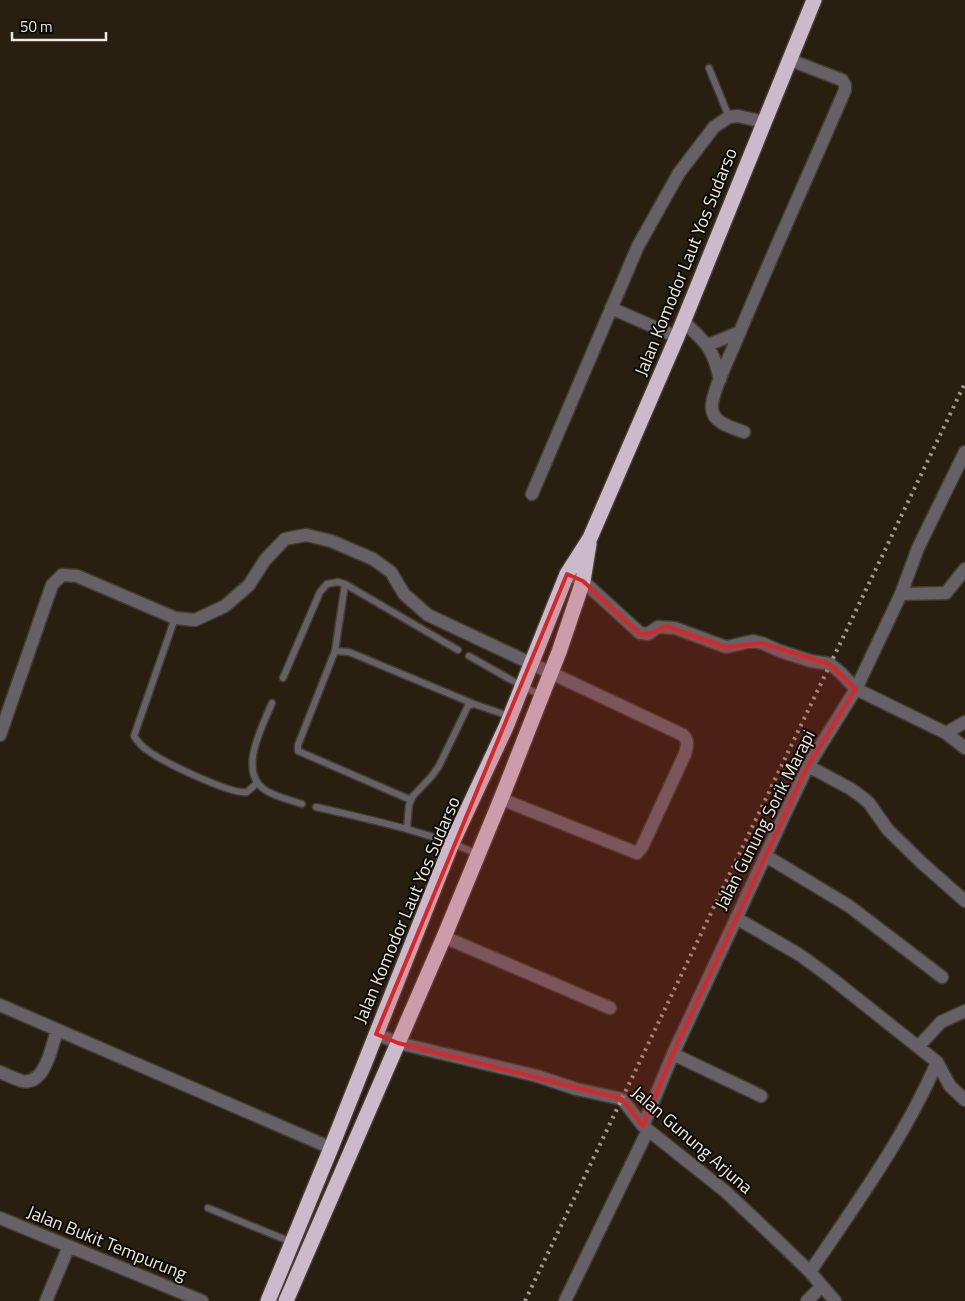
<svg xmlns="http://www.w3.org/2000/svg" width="965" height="1301" font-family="'Titillium Web',sans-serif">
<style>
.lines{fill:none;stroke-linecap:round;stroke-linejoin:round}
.lane-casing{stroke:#453b2e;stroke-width:9}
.street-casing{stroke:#453b2e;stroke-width:15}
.highway-casing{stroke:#453b2e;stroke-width:18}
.lane{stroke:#676067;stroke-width:6}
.street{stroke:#676067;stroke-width:12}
.highway{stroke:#cabacb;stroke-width:15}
.rail{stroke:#a29a8f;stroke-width:4;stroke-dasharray:2.5 5;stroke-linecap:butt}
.marked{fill:#d62828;fill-opacity:0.2;stroke:#d62828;stroke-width:4;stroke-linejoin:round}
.labels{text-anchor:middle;stroke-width:4;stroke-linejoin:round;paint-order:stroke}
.street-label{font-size:18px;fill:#f0e9e0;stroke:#0e0a05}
</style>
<rect width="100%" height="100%" fill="#291f11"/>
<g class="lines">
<g class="lane-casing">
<path id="lane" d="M709,68L729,117
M175,618L134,736C138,742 141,746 147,750C161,761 231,795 247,792L257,783
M335,651L345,584
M469,656L522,686L541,695
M283,678L320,592L327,584L338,582L345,584L458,650
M272,703C263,725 237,772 265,790C276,797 290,800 302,804
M411,800L298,751V745L335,651L349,652L474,704
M316,807C372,820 425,831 478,854
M407,828L409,805L413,796L431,777L439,766L468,706L474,704L509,716
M208,1208L291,1242"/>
</g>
<g class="street-casing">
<path id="street" d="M611,308L677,337
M683,321C706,343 713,347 720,380
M708,345L740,332
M744,432C733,428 713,423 712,409C710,395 730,356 736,341C771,257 809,174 845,90V85L842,80L790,60
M532,494L638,246L679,173L714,127L729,117L738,116L764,122
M567,574L583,581L640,633L648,634L658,627L675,628L726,647L753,641L762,643L780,651L811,661L830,664L841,673L856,689L946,733L965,748
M901,594L946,593L965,569
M946,733L965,722
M0,735L52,585L62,575L77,576L175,618L195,620L225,606L249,585L265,560L285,539L306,535L331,541L373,559L391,572L404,594L428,615L683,735C689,741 687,746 685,754L642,847L637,853L501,799
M808,766L851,789L862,797L869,803L888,830L922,863L965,901
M766,856L849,906L942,977
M736,918L800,955L830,977L932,1058L937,1062L950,1086L965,1100
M444,937L610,1008
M0,1005L331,1148
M376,1034L398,1043L537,1076L576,1089L622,1099L643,1126L726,1192L777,1240L810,1272L835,1301
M918,1047L941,1022L965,1011
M673,1054L761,1096
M0,1072C7,1075 15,1079 22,1081C45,1086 52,1046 57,1030
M643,1126L673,1054L784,816L808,766L856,689L901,594L918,548L965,452
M0,1218L202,1301
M810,1272C855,1205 905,1137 937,1062
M46,1301L69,1246
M565,1301L648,1130
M807,1301L822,1286"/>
</g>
<g class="highway-casing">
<path id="highway" d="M268,1301L331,1148L452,843L506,727L567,574L590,538L677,337L814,0
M286,1301L444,937L501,799L559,652L583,581L589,544"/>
</g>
<use href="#lane" class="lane"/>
<use href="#street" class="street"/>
<use href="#highway" class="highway"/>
<path class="rail" d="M525,1301L965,383"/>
</g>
<path class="marked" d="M567,574L583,581L640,633L648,634L666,626L726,647L762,643L830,664L856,689L808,766L673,1054L643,1126L622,1099L398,1043L376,1034Z"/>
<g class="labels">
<g class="street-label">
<text transform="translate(686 262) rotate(-68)" y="6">Jalan Komodor Laut Yos Sudarso</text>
<text transform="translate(765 820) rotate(-63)" y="6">Jalan Gunung Sorik Marapi</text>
<text transform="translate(407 910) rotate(-67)" y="6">Jalan Komodor Laut Yos Sudarso</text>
<text transform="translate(692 1140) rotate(41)" y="6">Jalan Gunung Arjuna</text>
<text transform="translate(107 1243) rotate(22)" y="6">Jalan Bukit Tempurung</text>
</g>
</g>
<path d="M12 32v8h94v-8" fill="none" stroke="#f0e9e0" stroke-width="2.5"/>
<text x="20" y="32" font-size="15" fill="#f0e9e0" stroke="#0e0a05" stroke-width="4" paint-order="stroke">50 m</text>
</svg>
